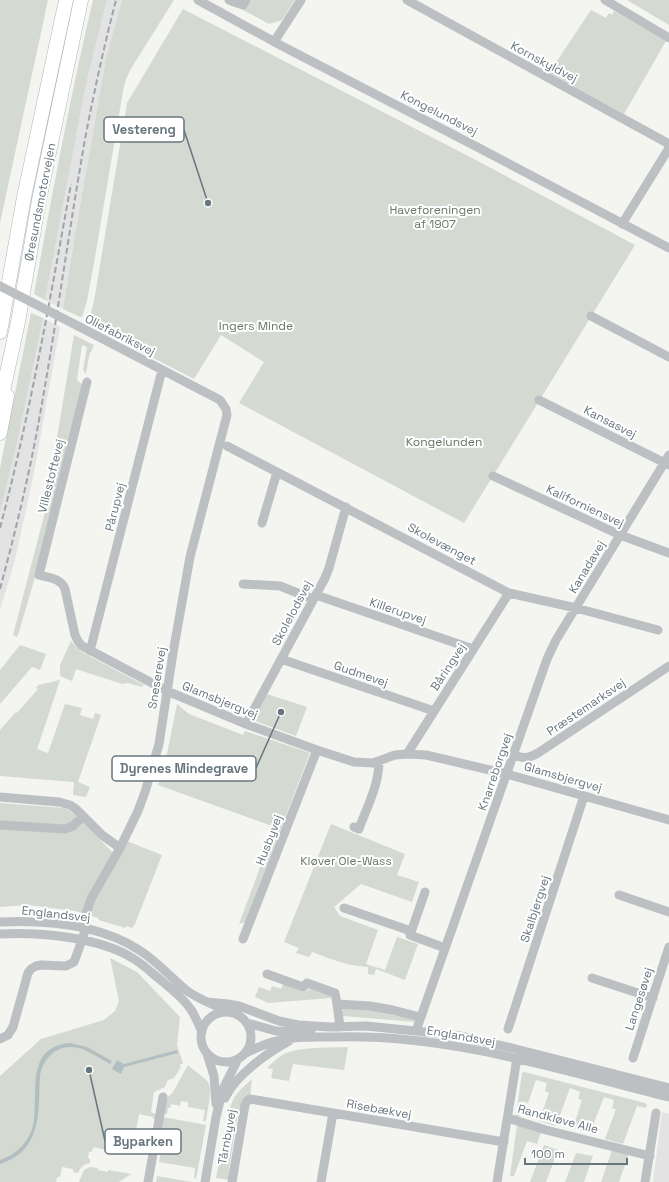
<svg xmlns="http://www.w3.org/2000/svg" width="669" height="1182" font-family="'Space Grotesk',sans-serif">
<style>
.built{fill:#e2e3e2}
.green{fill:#d4d9d1}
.water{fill:#b2bfc1}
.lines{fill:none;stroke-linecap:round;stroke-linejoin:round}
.highway-casing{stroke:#b0b3b6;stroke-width:15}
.minor{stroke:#bcc0c2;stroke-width:9}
.highway{stroke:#fff;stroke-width:14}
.rail{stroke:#9ea4a8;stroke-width:2;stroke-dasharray:6 3;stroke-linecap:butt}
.minor-bridge{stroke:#bcc0c2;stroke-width:9}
.labels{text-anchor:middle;stroke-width:4;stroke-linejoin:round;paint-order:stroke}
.street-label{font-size:12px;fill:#67767e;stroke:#fff}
.park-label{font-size:12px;fill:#6a7665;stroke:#fff}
.leader{fill:none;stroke:#67767e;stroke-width:1.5}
.callout-dot{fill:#67767e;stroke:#fff;stroke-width:1.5}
.callout{fill:#fff;stroke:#67767e;stroke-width:1.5}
.callout-label{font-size:13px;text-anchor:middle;font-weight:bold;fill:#67767e}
</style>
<rect width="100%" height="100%" fill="#f4f4f1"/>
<path class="built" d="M107,0H122L106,58L97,108L78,217L63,309L45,300L86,84Z
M43,318L60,327L34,473L15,560L0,610V512L17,443Z
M662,1112L669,1114V1182H653Z"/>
<path class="green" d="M0,0H48L0,223Z
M93,0H107L86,84L45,300L34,294C52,195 70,97 93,0Z
M122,0H174L132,67L126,79L123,91L94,263L87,301L82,317L78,316L63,309L78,217L106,58Z
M225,0H295L282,20L269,24Z
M627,0H669V25Z
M183,9L474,159L635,245L464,523L239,403L264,362L221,335L194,379L88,324L94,301L127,103Z
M591,10L606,18L609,13L612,15L614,11L666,41L624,114L549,73Z
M31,313L43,318L17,443L0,512V468Z
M74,335L94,345L89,356L86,374L83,370L87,347L82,345L77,380L83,385L35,577L19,632L17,637L13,635L44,516Z
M71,641L80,651L144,685L142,687L128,683L122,684L76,669L72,681L60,676V665Z
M20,645L46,654L40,670L32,667L0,704V670Z
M60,680L37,749L48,753L65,704L82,708L80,715L93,719L95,713L101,715L78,782L90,787L86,797L73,795L74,782L0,776V730L16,712L17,713L38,689L36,688L38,685Z
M267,694L307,707L296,736L255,721L254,718Z
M177,704L189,714L243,735L245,731L310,753L245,922L239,924L275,827L158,785L166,759Z
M0,803L65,808L75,814L112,852L116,853L124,840L162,855L135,924L132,928L126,926L125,928L99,920L98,918L75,911L28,905L0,907Z
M331,824L405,854L397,875L419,882L412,902L361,884L334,907L340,916L378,930L366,964L385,970L397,937L418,944L405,980L376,969L374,975L368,974V967C347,966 331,959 312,952L309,957L296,953L299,948L284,942Z
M110,958L137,972L180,1017L177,1045L183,1063L179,1065L181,1067L174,1078L168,1080L165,1087L154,1092L151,1112L156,1114L155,1119H153V1117L139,1114L136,1130H133L129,1152L107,1147L106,1150L94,1147L91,1152H89L88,1158L90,1159V1163C83,1164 81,1167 78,1173L73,1172V1169L62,1167L60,1177H57L56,1182H0V1076L41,1039L104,1020L115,1011L119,1001Z
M283,984L303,992L310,989L331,996V998L268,1003L255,997L259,987L270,991L272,986L281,989Z
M344,1007L381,1012L414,1019L416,1022L342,1016L343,1009Z
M348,1047L344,1070L293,1064L289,1081L271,1078L273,1069L267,1068C271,1064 276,1059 281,1056C295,1046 331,1048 348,1047Z
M188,1065C193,1070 204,1077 208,1082C213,1091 207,1111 206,1121H203L205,1110L188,1107V1102L181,1101L180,1106L171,1104L170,1108H168L167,1114H163L166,1099L173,1092Z
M524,1072L645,1103L647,1105L645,1108L637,1106L623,1144L605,1139L616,1109L612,1108L614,1100L604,1097L590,1133L573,1128L582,1100L578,1099L580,1092L570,1088L556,1126L539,1121L549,1093L545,1091L547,1083L536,1080L528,1103L521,1101L519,1118L517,1117L516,1115L522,1073Z
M252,1079L250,1097L238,1112L229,1169L230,1171L229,1180L216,1178L221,1153H223L224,1148H222C225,1133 226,1114 233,1100C237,1092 245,1085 252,1079Z
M163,1117L206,1125L196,1179L194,1178L195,1168L159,1162L164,1137L160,1136Z
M517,1125L541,1132L537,1144L527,1141L514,1176H510Z
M544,1145L558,1150L546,1182H530Z
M612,1150L629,1154L619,1182H601Z
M576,1153L593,1156L584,1182H565Z
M90,1167L98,1168V1170L108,1172V1170L131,1174L119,1182H79L84,1170Z
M157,1176L192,1182H156Z"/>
<path class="water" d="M70,1043L87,1047L112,1061L110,1064C100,1059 90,1051 79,1048C59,1043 44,1056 40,1075C38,1112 43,1150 0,1164V1160C18,1154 32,1139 34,1120C38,1089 26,1047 70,1043Z
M177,1050L178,1053L124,1067L121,1074L112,1069L117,1060L124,1064Z"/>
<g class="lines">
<g class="highway-casing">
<path id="highway" d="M0,332L24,197L66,0
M0,405L18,322L39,200L81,0
M0,433L7,396"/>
</g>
<path class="minor" d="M198,0L282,46L481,149L669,248
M229,0L234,2L243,5L246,0
M407,0L669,144
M605,0L669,38
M274,42L301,0
M622,224L669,148
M591,316L669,357
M87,382L39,575C49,578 61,578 65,589L75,635L78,641L82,646L167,691L246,724L317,750L354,762L373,763L395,755L407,754L426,755L507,774L669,820
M539,400L669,465
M227,446L509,593L576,608L658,630
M493,476L620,535L669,553
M262,523L277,472
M243,584L280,586L313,599
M316,595L473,649
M90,651L162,370
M281,659L434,711
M246,724L325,578L329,568L346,507
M407,754L509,593
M513,755C523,759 529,758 538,753L669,666
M0,797L59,802L70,805L76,809L102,835L120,848
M0,825L65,829L73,826L83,816
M354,827L359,829L360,826C368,805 379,784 379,761
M425,892L410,935L445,948
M619,895L669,912
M344,908L411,931
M0,922C47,920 99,924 139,950C157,961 170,977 186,990C199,1000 217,1006 232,1013
M0,934C40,932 100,937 134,959C144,965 153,974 163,982C172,990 182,997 189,1007C195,1014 198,1024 202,1032
M243,939L317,750
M267,974L303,987L307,983L335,993L337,1004
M592,978L653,998
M207,1002L228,1004L239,1006L279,1021L298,1025L330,1027L366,1026L416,1031L460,1036L512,1048L669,1088
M201 1037a25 25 0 1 1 50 0a25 25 0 1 1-50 0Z
M247,1023L276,1031L289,1032L311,1031
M340,1027L337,1004L370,1006L393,1010L420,1017
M508,1029L584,796
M416,1031L547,659L556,640L669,455
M0,1039L8,1035L13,1027L28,973L31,969L36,966L41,965L66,966L74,962L82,940L86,928V914L91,899L120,848L138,811L145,792L159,744L173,653L190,557L227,415L226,409L220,400L78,326
M246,1053C256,1048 266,1043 277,1041C296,1036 317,1037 337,1037C450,1034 560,1070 669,1097
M207,1054L214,1076L216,1104
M633,1058L669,947
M225,1098C236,1075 267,1053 289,1041
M508,1118L546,1130L650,1156
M148,1182L163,1097
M205,1182L216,1117L223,1089L238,1059
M232,1182L245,1105L247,1101L250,1099L504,1142
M321,1182L333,1113
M497,1182L517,1058
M645,1182L656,1113"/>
<use href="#highway" class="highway"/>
<path class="rail" d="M0,528C30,415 50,299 71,184
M0,589C14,537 27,484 37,431C55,334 68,236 85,139C94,92 104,46 116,0"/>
<path class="minor-bridge" d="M0,286L78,326"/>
</g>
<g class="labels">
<g class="street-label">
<text transform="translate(544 62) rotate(28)" y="4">Kornskyldvej</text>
<text transform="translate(439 113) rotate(27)" y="4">Kongelundsvej</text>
<text transform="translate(40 202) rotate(-79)" y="4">Øresundsmotorvejen</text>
<text transform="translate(120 335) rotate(27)" y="4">Oliefabriksvej</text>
<text transform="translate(610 422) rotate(27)" y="4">Kansasvej</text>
<text transform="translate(51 476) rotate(-76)" y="4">Villestoftevej</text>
<text transform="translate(585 506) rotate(25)" y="4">Kaliforniensvej</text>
<text transform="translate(115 507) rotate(-76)" y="4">Pårupvej</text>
<text transform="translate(442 544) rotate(28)" y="4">Skolevænget</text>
<text transform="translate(587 567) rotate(-59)" y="4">Kanadavej</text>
<text transform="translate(398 611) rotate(19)" y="4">Killerupvej</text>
<text transform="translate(292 613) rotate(-62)" y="4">Skolelodsvej</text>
<text transform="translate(448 667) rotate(-57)" y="4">Båringvej</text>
<text transform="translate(361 674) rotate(19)" y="4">Gudmevej</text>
<text transform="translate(157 678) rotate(-81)" y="4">Sneserevej</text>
<text transform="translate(220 700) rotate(22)" y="4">Glamsbjergvej</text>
<text transform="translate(586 707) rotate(-34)" y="4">Præstemarksvej</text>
<text transform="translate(495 772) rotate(-71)" y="4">Knarreborgvej</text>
<text transform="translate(563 777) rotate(16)" y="4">Glamsbjergvej</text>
<text transform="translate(269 840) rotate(-69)" y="4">Husbyvej</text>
<text transform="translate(535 909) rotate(-72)" y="4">Skalbjergvej</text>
<text transform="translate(56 914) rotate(6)" y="4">Englandsvej</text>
<text transform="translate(639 999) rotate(-72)" y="4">Langesøvej</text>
<text transform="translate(461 1036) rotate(10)" y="4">Englandsvej</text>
<text transform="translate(379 1109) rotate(10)" y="4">Risebækvej</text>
<text transform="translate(558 1119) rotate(15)" y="4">Randkløve Alle</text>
<text transform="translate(227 1137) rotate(-80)" y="4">Tårnbyvej</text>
</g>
<g class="park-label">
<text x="435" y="214">Haveforeningen<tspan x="435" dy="14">af 1907</tspan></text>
<text x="256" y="330">Ingers Minde</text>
<text x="444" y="446">Kongelunden</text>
<text x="346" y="865">Kløver Ole-Wass</text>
</g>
</g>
<path class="leader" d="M208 203L184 130M281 712L256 768M89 1070L105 1141"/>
<g class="callout-dot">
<circle cx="208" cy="203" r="4"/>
<circle cx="281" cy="712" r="4"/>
<circle cx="89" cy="1070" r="4"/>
</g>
<g class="callout">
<rect x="104" y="117" width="80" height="25" rx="4"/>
<rect x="112" y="756" width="144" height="25" rx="4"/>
<rect x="105" y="1129" width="76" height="25" rx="4"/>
</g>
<g class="callout-label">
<text x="144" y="134">Vestereng</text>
<text x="184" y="773">Dyrenes Mindegrave</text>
<text x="143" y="1146">Byparken</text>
</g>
<path d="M525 1158v6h102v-6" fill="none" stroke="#67767e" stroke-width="2"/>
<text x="531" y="1158" font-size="12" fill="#67767e" stroke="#ffffff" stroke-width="3" paint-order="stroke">100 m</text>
</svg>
